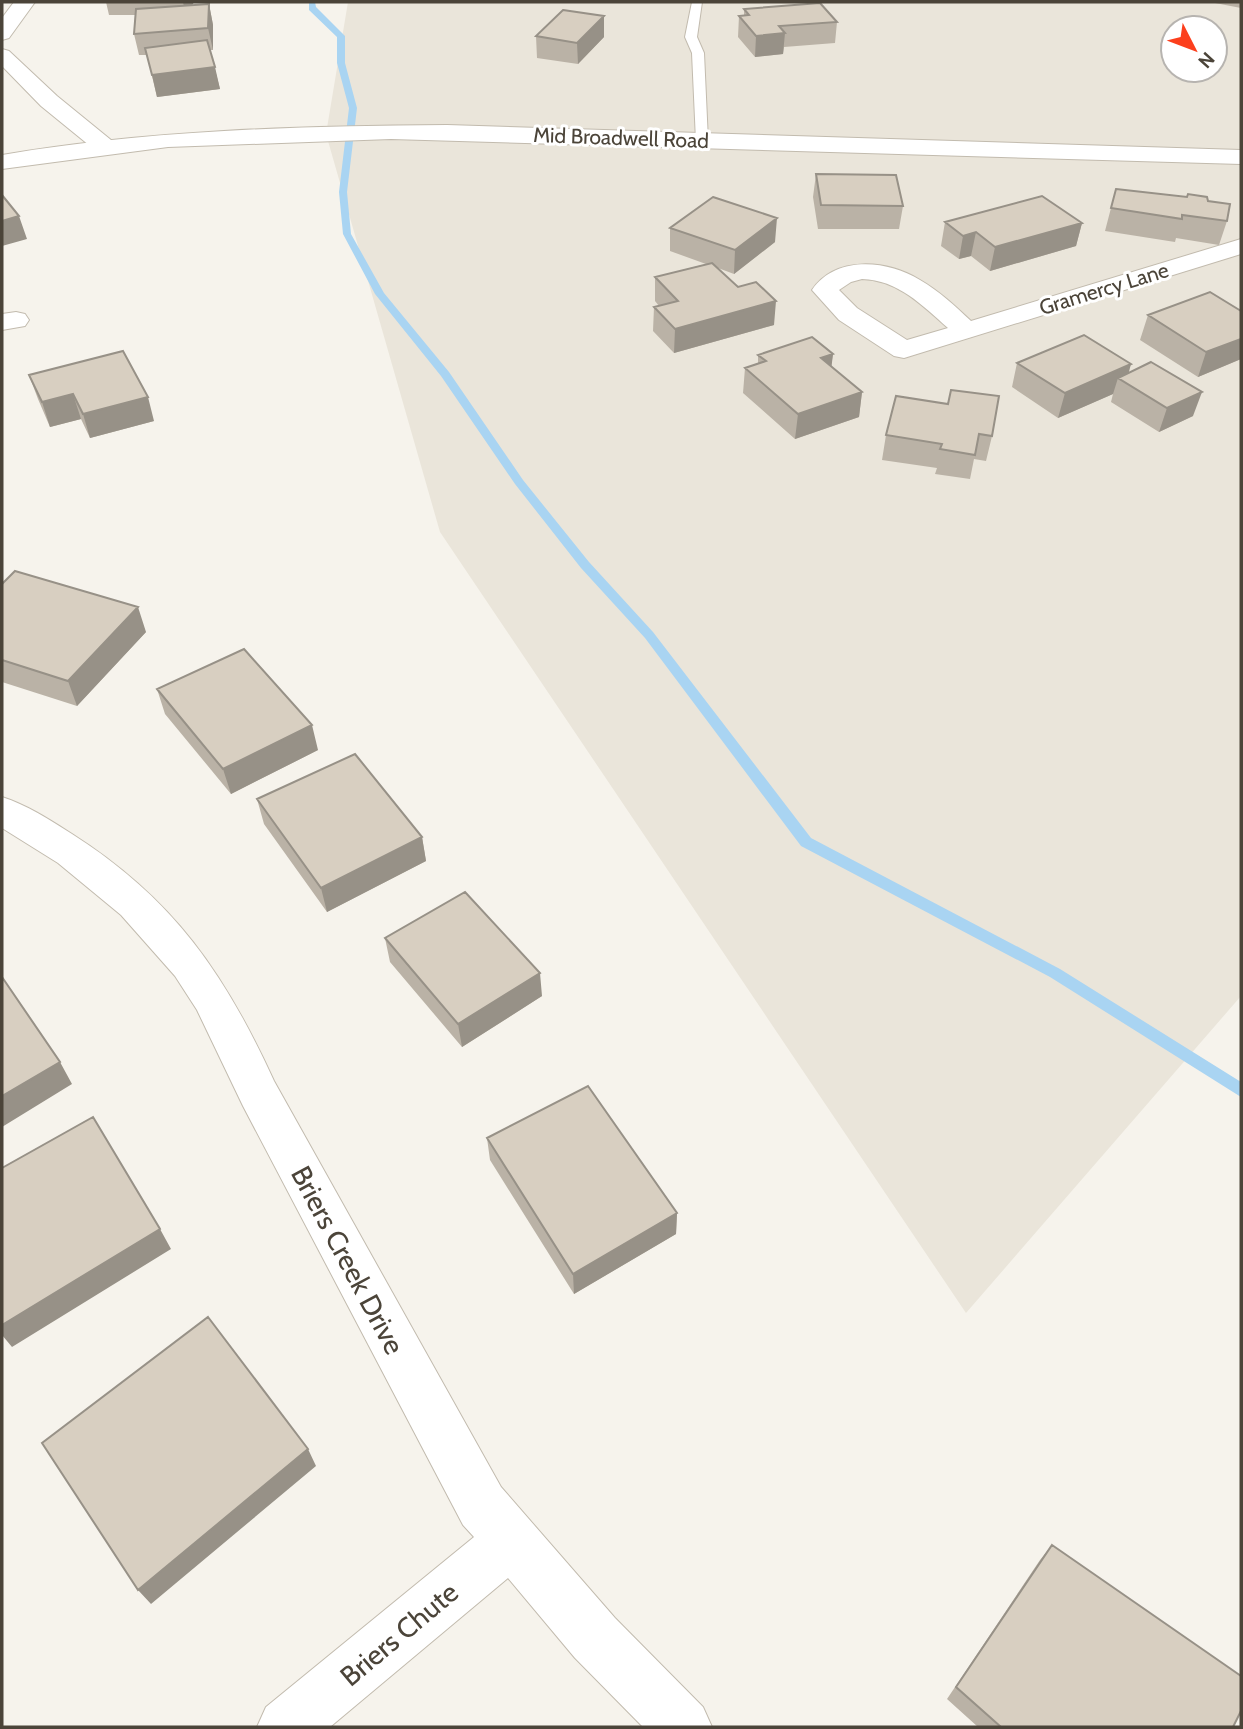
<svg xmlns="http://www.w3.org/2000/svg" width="1243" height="1729" font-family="Cabin,sans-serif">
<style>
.residential{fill:#eae5da;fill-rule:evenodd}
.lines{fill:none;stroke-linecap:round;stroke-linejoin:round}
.stream{fill:#a9d4f2;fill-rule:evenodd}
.service-casing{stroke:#c2bbae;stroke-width:2}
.minor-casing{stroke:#c2bbae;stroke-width:2}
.tertiary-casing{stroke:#c2bbae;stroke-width:2}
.service{fill:#fff;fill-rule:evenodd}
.minor{fill:#fff;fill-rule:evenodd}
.tertiary{fill:#fff;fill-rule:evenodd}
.wall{fill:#bab2a6}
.shaded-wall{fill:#979187}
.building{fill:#d8cfc1;stroke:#979187;stroke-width:2}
.labels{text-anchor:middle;stroke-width:6;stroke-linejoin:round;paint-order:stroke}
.far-street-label{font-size:21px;fill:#4b4439;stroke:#fff}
.near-street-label{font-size:28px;fill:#4b4439;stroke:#fff}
</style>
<rect width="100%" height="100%" fill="#f6f3ec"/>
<path class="residential" d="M348,2H1241V996L966,1313L440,532L326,134ZM1173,28H1215V70H1173Z"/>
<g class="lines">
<path class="stream" d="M309,2H315L316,7L345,36V63L357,108L347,192L351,234L384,293L449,372L523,480L589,562L653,632L811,838L1060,969L1241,1082V1097L1050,977L801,846L645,638L581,568L515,484L441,376L375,294L343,234L339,192L349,108L337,63V37L309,10Z"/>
<g class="service-casing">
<path id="service" d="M692,2H702L697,37L704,53L708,141L702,145L696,141L692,53L685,37Z"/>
</g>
<g class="minor-casing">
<path id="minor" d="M14,2H35L9,38L2,40V18Z
M2,49L9,51L57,96L111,140L114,145L111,150H95L41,106L2,66Z
M1241,239V254L904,358L894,356L839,320L812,290C836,255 887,260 920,280C939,291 955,306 971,321ZM862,279C898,280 922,305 948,328L907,340L857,308L839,290L851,282Z
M16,312L25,314L29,320L25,326L2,330V314Z
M2,797C27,805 50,820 72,834C174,899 225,974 274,1081L501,1487L615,1618L703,1707L712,1727H643L575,1658L508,1578L330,1727H257L266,1707L474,1537L463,1525L243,1106L197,1010L175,976L121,915L58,863L2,828Z"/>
</g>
<g class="tertiary-casing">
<path id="tertiary" d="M447,125L1241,150V164L391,139L168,147L2,169V155C149,130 298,126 447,125Z"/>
</g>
<use href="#service" class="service"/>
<use href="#minor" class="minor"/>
<use href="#tertiary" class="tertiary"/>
</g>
<path class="wall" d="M106,2H194L192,5L209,4L213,25V50H210L220,89L157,97L147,55H139L134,34L135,15H109Z
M1215,2H1241V8L1215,3Z
M744,9L837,22L835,43L784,47L783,54L755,57L738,37L739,16L744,15Z
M604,16V37L578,64L537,58L536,36Z
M816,174L903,206L899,229H818L813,197Z
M1208,201L1227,221L1219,245L1176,238L1175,242L1105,231L1111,208Z
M945,222L1082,223L1076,246L990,271L971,256L959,259L941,246Z
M670,228L775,242L734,274L718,268L774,325L674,353L653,331L654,307L659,306L655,301V277L706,264L670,251Z
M1241,311V359L1198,377L1140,340L1148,315Z
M833,354L831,366L862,392L859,417L795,439L743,393L745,368L758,364V355Z
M1017,363L1129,373L1193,416L1159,432L1111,402L1113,394L1058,418L1012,387Z
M29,375L154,421L90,438L81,419L50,427L38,399Z
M896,396L992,436L986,461L974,459L970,479L935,474L937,468L882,460L886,435Z
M2,584L146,632L77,706L2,682Z
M157,689L318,750L231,794L165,714Z
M257,799L422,837L426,861L327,912L264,824Z
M385,938L542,996L462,1047L390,962Z
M487,1138L677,1213L676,1234L574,1294L490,1160Z
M1052,1545L1233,1727H978L947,1699L1040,1560Z"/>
<path class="shaded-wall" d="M183,2H194L186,17Z
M209,4L213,25V50L208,28Z
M604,16V37L578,64L577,43Z
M785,33L783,54L755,57L756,36Z
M215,67L220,89L157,97L152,75Z
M19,216L27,239L2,246V221Z
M777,218L775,242L734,274L735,250Z
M1082,223L1076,246L990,271L995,247Z
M976,232L971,256L959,259L963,236Z
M776,301L774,325L674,353L675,329Z
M1241,339V359L1198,377L1206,352Z
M833,354L830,379L821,358Z
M1131,364L1126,383L1118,378L1113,394L1058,418L1065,393Z
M862,392L859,417L795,439L798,414Z
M1202,392L1193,416L1159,432L1167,408Z
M73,394L81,419L50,427L42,402Z
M148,397L154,421L90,438L83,414Z
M138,607L146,632L77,706L68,681Z
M312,725L318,750L231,794L223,769Z
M422,837L426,861L327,912L321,888Z
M540,973L542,996L462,1047L458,1024Z
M60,1062L72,1084L2,1127V1096Z
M677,1213L676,1234L574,1294L573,1274Z
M160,1229L171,1249L12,1347L2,1335V1325Z
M308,1449L316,1466L151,1604L138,1590Z"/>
<path class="building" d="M820,3L837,22L779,26L785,33L756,36L739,16L749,15L744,9Z
M209,4L208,28L134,34L136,9Z
M563,10L604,16L577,43L536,36Z
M207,40L215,67L152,75L145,48Z
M816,174L896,175L903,206L821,205Z
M1116,189L1187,197L1188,194L1207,197L1208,201L1230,204L1227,221L1182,215V219L1111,208Z
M2,195L19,216L2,221Z
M1042,196L1082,223L995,247L976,232L963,236L945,222Z
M713,197L777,218L735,250L670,228Z
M712,263L738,287L756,282L776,301L675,329L654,307L678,301L655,277Z
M1210,292L1241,311V339L1206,352L1148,315Z
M1084,335L1131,364L1065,393L1017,363Z
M812,337L833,354L821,358L862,392L798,414L745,368L766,361L758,355Z
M123,351L148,397L83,414L73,394L42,402L29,375Z
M1151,362L1202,392L1167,408L1118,378Z
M951,390L999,396L992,436L979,434L975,455L940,449L942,444L886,435L896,396L948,404Z
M15,571L138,607L68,681L2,660V584Z
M244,649L312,725L223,769L157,689Z
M355,754L422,837L321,888L257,799Z
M465,892L540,973L458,1024L385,938Z
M2,977L60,1062L2,1096Z
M588,1086L677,1213L573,1274L487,1138Z
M93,1117L160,1229L2,1325V1168Z
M208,1317L308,1449L138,1590L42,1443Z
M1052,1545L1241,1676V1711L1233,1727H1001L956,1687Z"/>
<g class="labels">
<g class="far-street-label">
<text transform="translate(621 138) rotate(2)" y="7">Mid Broadwell Road</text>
<text transform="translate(1104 289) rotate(-17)" y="7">Gramercy Lane</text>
</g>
<g class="near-street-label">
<text transform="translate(348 1260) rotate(62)" y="10">Briers Creek Drive</text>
<text transform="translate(399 1634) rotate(-40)" y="10">Briers Chute</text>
</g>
</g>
<rect width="1243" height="1729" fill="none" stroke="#4b4439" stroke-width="7"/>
<g transform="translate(1194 49) rotate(132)"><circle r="33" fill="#ffffff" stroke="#b7b4b0" stroke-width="2"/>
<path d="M0-5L12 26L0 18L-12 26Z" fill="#fc3f1d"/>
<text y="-10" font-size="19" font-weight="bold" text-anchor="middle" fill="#4b4439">N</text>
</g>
</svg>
